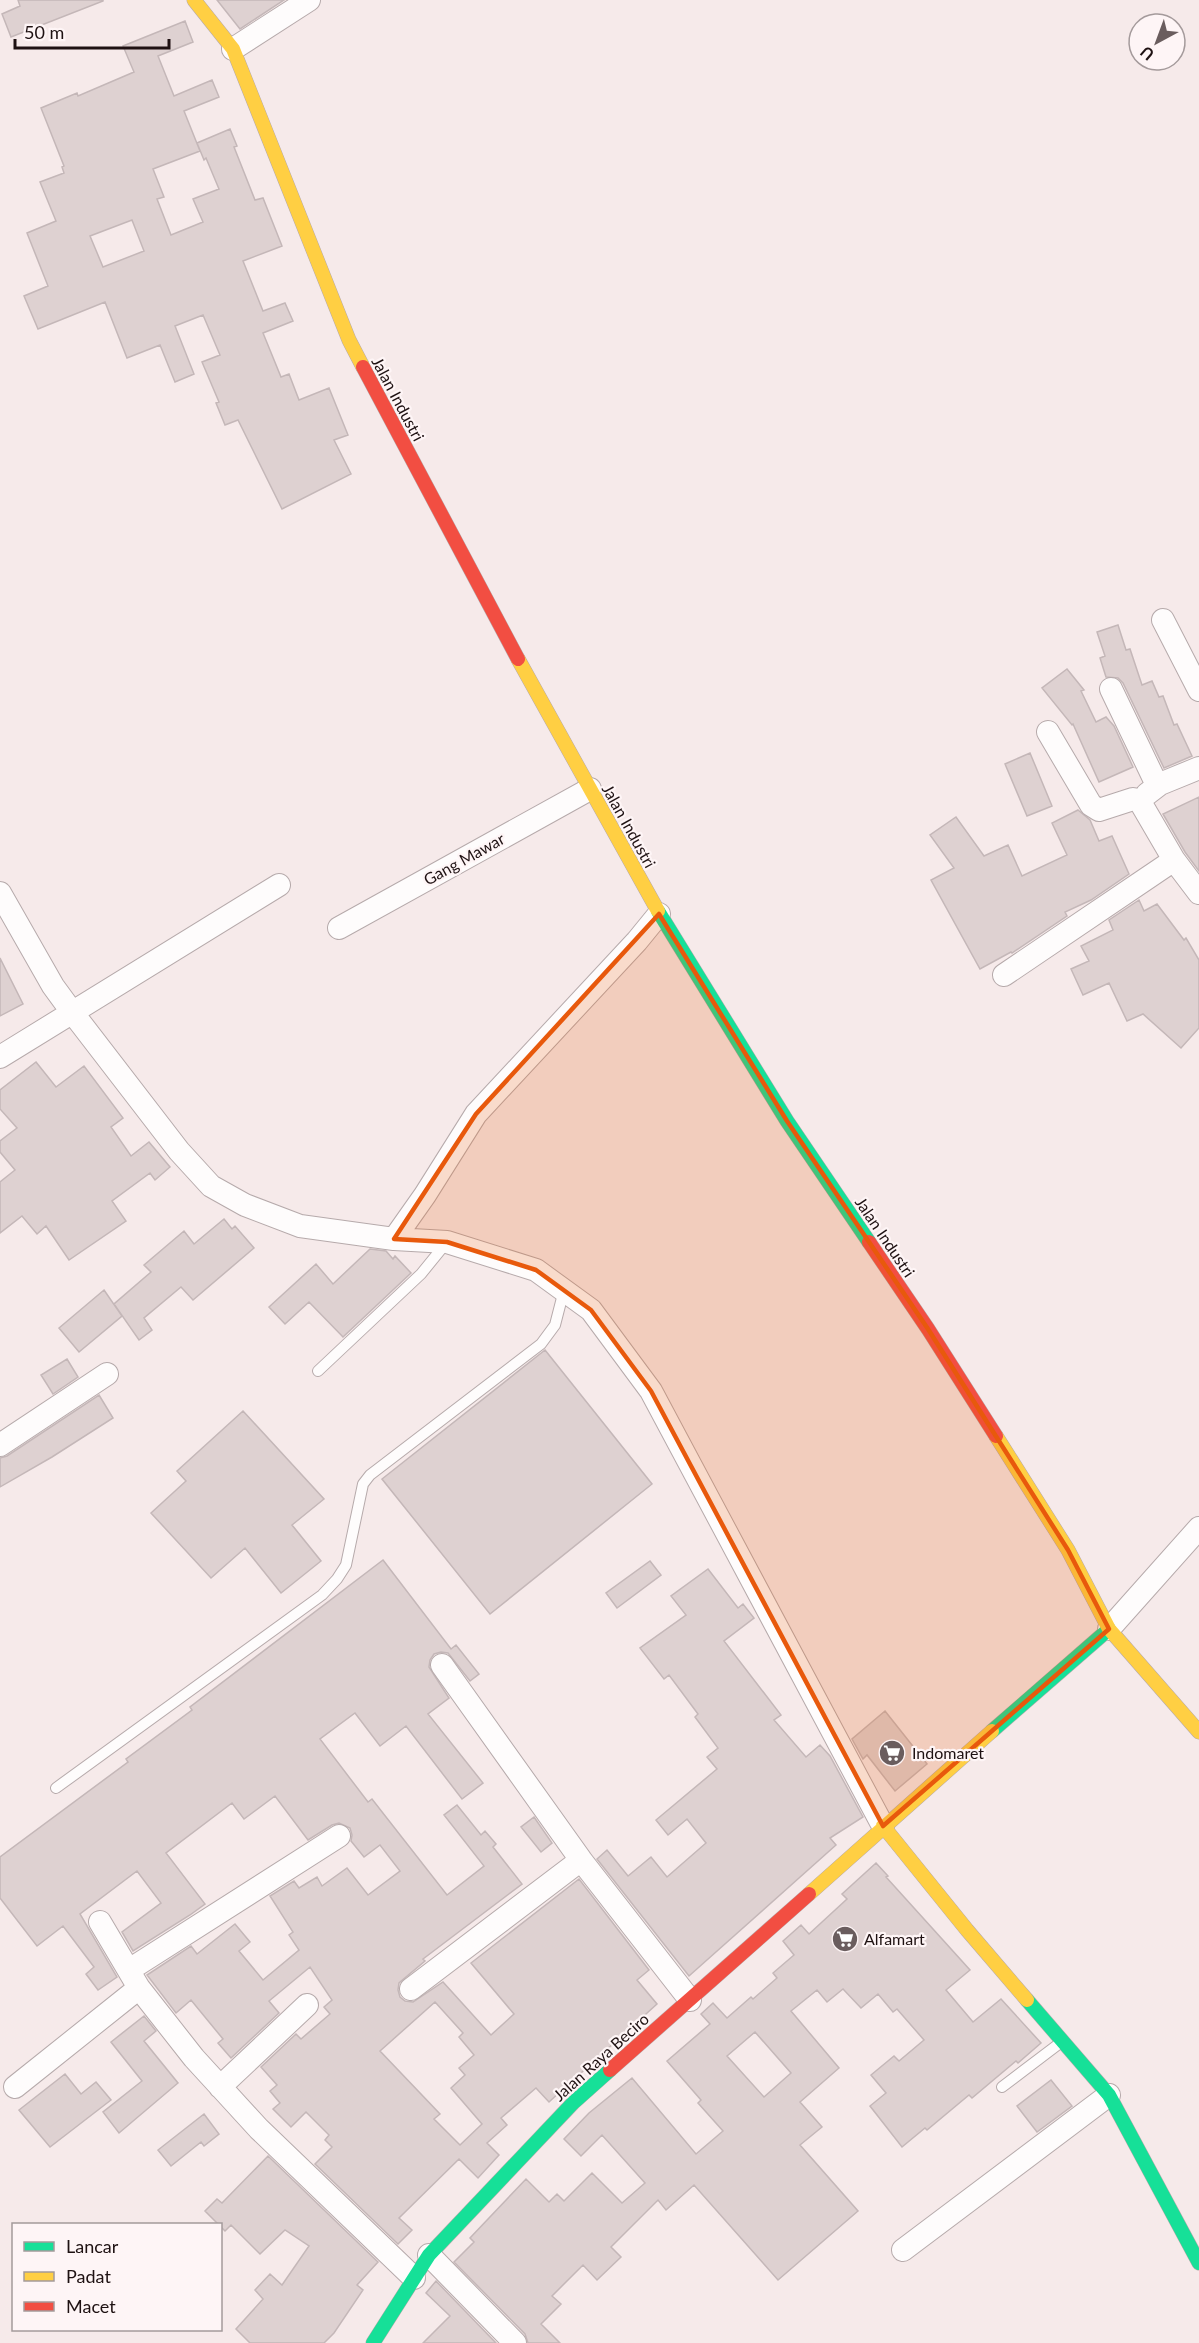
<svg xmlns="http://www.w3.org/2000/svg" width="1199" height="2343" font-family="Lato,sans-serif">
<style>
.building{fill:#ded1d1;stroke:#c4b7b8;stroke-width:1.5;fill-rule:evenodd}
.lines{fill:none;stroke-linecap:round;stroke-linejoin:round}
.lane-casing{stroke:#b6aaab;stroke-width:12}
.street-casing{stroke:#b6aaab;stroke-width:24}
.fast-casing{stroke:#b6aaab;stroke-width:15}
.slow-casing{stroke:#b6aaab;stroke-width:15}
.jam-casing{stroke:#b6aaab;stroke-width:15}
.lane{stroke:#fefcfc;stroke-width:10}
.street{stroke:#fefcfc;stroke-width:22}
.fast{stroke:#16e098;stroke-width:14}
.slow{stroke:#ffcf43;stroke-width:14}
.jam{stroke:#f24e42;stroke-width:14}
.marked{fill:#e8590c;fill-opacity:0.2;stroke:#e8590c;stroke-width:4.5;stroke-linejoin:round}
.labels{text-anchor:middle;stroke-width:4.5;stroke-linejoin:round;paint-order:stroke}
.street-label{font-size:16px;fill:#1e1112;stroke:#fef5f6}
.poi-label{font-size:16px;fill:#1e1112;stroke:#fef5f6;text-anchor:start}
</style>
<rect width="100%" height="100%" fill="#f6eaea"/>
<path class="building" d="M18,0H103V1L11,37L2,14L20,6Z
M217,0H284L240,29Z
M185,21L193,42L158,56L174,96L212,80L219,97L184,111L200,151L153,169L164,197L157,199L171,235L203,222L193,199L219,189L206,158L204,160L197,143L230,129L237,146L234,147L255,200L263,198L282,246L243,261L263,311L285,303L293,321L263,333L281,377L289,374L299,400L329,388L348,435L334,440L351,474L282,509L238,420L225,425L216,403L219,402L202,362L220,355L203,315L175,326L194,374L175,382L160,345L127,358L105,302L38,329L24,296L48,286L27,233L56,221L40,182L64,173L62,167L64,166L41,108L77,93L78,96L134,72L123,46ZM132,220L144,251L103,267L90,236Z
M1118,625L1126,650L1130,649L1142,685L1152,681L1159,697L1163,696L1174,725L1177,724L1192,756L1164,768L1123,683L1118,678L1106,677L1100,658L1105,656L1097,632Z
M1067,669L1084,690L1081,691L1096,722L1106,717L1114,726L1133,767L1099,782L1073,724L1072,725L1042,688Z
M1030,753L1052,806L1027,816L1005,764Z
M1199,797V871L1185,852L1163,814Z
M1078,810L1090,820L1099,841L1112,836L1129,874L1091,900L1065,912L1067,916L1012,953L1011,952L980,969L931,880L954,868L930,835L956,817L984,856L1008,845L1022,876L1067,855L1052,823Z
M1139,900L1144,911L1157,904L1184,940L1186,938L1199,960V1028L1181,1048L1143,1014L1127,1021L1109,983L1083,995L1071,969L1089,961L1081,946L1113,930L1109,920Z
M0,958L23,1004L0,1016Z
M36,1062L56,1087L84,1066L123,1118L111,1127L131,1156L149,1142L170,1167L155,1180L150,1173L112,1201L126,1221L69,1260L46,1226L37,1234L22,1216L0,1233V1182L15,1170L0,1152V1141L17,1128L0,1109V1090Z
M224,1219L232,1229L235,1226L254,1248L193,1300L181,1287L144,1318L152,1330L139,1340L114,1304L151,1272L144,1265L184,1231L194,1244Z
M370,1249L386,1251L393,1259L395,1256L411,1273L343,1337L309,1302L285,1324L269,1307L316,1264L333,1284Z
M104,1290L122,1316L79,1352L59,1328Z
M545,1350L652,1484L490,1614L382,1479Z
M67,1359L78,1377L53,1394L41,1375Z
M99,1395L113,1418L52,1457L0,1487V1458L7,1456Z
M243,1411L324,1499L292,1525L321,1561L281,1593L245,1548L211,1578L151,1513L186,1481L177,1471Z
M383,1560L451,1649L456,1645L479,1674L470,1681L448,1653L441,1652L434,1654L430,1660L429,1667L449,1698L428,1714L483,1783L462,1799L406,1726L380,1746L355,1713L320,1739L368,1802L372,1799L447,1895L484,1866L444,1815L457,1805L481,1835L485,1831L496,1844L493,1847L522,1884L423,1959L425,1961L399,1983L398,1990L400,1997L405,2001L413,2002L443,1982L491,2035L514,2014L471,1963L579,1879L649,1970L637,1980L657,2004L549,2102L536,2088L501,2118L507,2125L487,2143L499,2155L478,2178L459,2159L399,2218L412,2230L398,2244L315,2164L332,2147L325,2140L329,2135L306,2112L291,2127L273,2109L280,2103L270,2091L277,2085L261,2067L296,2034L301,2039L330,2014L324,2007L332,2000L310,1967L269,2001L279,2013L231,2058L218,2043L223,2039L191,2000L176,2013L147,1975L191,1946L197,1954L235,1924L250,1942L239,1951L263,1980L299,1950L289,1935L293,1932L270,1896L294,1881L299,1888L317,1877L322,1886L347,1868L368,1895L400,1871L380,1845L364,1857L351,1841L352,1835L350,1828L339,1823L332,1825L308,1840L275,1796L244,1819L232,1803L166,1853L205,1904L190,1915L133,1951L122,1932L161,1903L137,1871L80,1914L117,1977L98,1990L86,1974L94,1967L63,1926L37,1946L0,1898V1857L128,1762L126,1759L192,1710L190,1707ZM435,2002L463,2033L459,2037L474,2055L459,2068L465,2075L451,2088L482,2124L460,2145L434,2119L440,2114L380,2051Z
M650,1561L661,1575L617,1608L606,1593Z
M708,1569L738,1608L743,1604L754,1618L724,1641L781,1715L774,1720L806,1757L820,1745L830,1756L863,1817L830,1838L836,1845L689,1976L597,1859L607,1850L628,1876L651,1857L667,1877L706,1843L687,1819L668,1835L656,1820L717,1769L707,1757L718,1748L695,1717L698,1714L669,1675L664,1679L640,1648L686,1615L671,1596Z
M885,1711L927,1764L895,1791L867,1755L863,1759L852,1739Z
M534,1817L552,1843L541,1852L521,1827Z
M876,1863L888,1876L886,1877L970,1970L946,1990L973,2022L1001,1999L1041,2043L1018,2063L1016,2061L972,2098L969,2095L927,2130L925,2128L902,2147L870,2106L886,2093L871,2075L894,2056L899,2061L924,2040L897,2009L893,2012L878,1994L861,2008L843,1989L827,2002L817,1990L791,2011L839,2068L800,2102L822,2127L800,2145L858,2211L778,2280L694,2185L666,2210L658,2200L611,2247L621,2257L597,2280L583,2265L552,2296L561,2304L541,2324L560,2343H528L525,2334L454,2262L474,2242L470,2238L526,2179L549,2202L557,2194L564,2201L592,2173L622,2203L645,2183L602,2135L581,2156L564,2139L589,2113L632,2078L696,2154L723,2131L698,2103L701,2100L667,2061L710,2024L701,2014L713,2003L727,2018L751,1997L753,1999L777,1978L773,1973L794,1955L783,1941L801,1925L809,1934L847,1899L842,1894ZM755,2032L791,2073L764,2097L727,2056Z
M144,2016L156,2031L144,2041L178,2083L119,2133L103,2112L142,2081L111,2042Z
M65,2074L81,2094L96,2082L111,2100L50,2147L19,2110Z
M1051,2080L1072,2106L1037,2132L1017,2106Z
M204,2114L219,2134L204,2146L201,2142L171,2166L158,2150Z
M268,2156L378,2262L357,2285L363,2290L334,2333L324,2343H250L236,2329L263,2299L255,2290L270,2274L282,2285L309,2246L285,2230L260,2254L231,2225L225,2231L205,2211L217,2199L222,2203Z
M436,2281L496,2343H423L450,2316L426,2293Z"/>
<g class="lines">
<g class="lane-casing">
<path id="lane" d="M318,1371L421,1274L447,1242
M56,1788L322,1595L337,1579L346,1565L363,1484L370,1475L541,1344L555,1325L564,1290
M1002,2087L1060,2043"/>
</g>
<g class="street-casing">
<path id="street" d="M233,49L309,0
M1163,620L1199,690
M1111,689L1157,785
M1048,732L1091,805L1099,810L1133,799L1139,800L1174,860L1199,893
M1147,794L1160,784L1199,768
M0,893L53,986L72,1012L179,1151L211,1186L245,1205L300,1226L394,1239L447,1242L536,1270L591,1310L651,1391L883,1826
M339,928L590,789
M1004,975L1174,860
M0,1057L279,885
M394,1239L425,1195L476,1114L637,941L659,914
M0,1445L107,1374
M1109,1629L1199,1528
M442,1665L581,1860L690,2000
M100,1922L139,1988L194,2058L259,2129L414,2278
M129,1970L339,1836
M411,1989L581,1860
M15,2087L139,1988
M220,2087L307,2005
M903,2250L1109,2095
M429,2255L515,2343"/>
</g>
<g class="fast-casing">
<path id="fast" d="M658,911L787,1121L869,1242
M992,1731L1109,1629
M1027,2000L1109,2095L1199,2263
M373,2343L429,2255L573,2103L610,2070"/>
</g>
<g class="slow-casing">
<path id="slow" d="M194,0L233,49L349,340L363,367
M518,659L658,911
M996,1436L1068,1550L1109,1629L1199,1732
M883,1826L967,1930L1027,2000
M809,1894L992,1731"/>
</g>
<g class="jam-casing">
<path id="jam" d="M363,367L518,659
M869,1242L928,1329L996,1436
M610,2070L809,1894"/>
</g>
<use href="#lane" class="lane"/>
<use href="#street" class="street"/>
<use href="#fast" class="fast"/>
<use href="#slow" class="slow"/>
<use href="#jam" class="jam"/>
</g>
<path class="marked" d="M659,914L787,1121L928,1329L1068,1550L1109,1629L883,1826L651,1391L591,1310L536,1270L447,1242L394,1239L476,1114Z"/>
<defs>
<g id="supermarket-disc" transform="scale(1.35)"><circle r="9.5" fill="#6a5d5e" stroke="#fef5f6"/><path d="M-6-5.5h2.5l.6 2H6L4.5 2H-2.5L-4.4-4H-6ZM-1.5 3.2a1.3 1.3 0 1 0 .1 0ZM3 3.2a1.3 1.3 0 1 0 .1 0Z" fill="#fff"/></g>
</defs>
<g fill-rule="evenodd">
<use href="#supermarket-disc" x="892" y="1753"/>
<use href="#supermarket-disc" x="845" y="1939"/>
</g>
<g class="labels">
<g class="street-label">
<text transform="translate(398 399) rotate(62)" y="6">Jalan Industri</text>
<text transform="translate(629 826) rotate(61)" y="6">Jalan Industri</text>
<text transform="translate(464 859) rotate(-29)" y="6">Gang Mawar</text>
<text transform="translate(885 1237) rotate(56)" y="6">Jalan Industri</text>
<text transform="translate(601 2057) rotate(-42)" y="6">Jalan Raya Beciro</text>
</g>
<g class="poi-label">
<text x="912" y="1759">Indomaret</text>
<text x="864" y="1945">Alfamart</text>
</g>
</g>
<rect x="12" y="2223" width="210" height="108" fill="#fef5f6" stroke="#a49a9b" stroke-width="1.5"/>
<rect x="24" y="2242" width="30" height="9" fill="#16e098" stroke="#a49a9b" stroke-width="1.5"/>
<text x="66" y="2253" font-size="18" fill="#1e1112">Lancar</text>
<rect x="24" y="2272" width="30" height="9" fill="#ffcf43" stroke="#a49a9b" stroke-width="1.5"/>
<text x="66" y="2283" font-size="18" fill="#1e1112">Padat</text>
<rect x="24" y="2302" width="30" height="9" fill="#f24e42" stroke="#a49a9b" stroke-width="1.5"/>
<text x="66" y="2313" font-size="18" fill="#1e1112">Macet</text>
<g transform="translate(1157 42) rotate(221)"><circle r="28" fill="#fef5f6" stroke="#a49a9b" stroke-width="1.5"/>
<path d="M0-4.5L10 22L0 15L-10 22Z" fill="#6a5d5e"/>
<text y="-9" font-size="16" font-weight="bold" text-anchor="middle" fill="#1e1112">U</text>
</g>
<path d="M15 39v9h154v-9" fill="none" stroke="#1e1112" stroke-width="3"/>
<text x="24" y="39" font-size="18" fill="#1e1112" stroke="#fef5f6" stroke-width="4.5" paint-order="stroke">50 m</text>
</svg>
